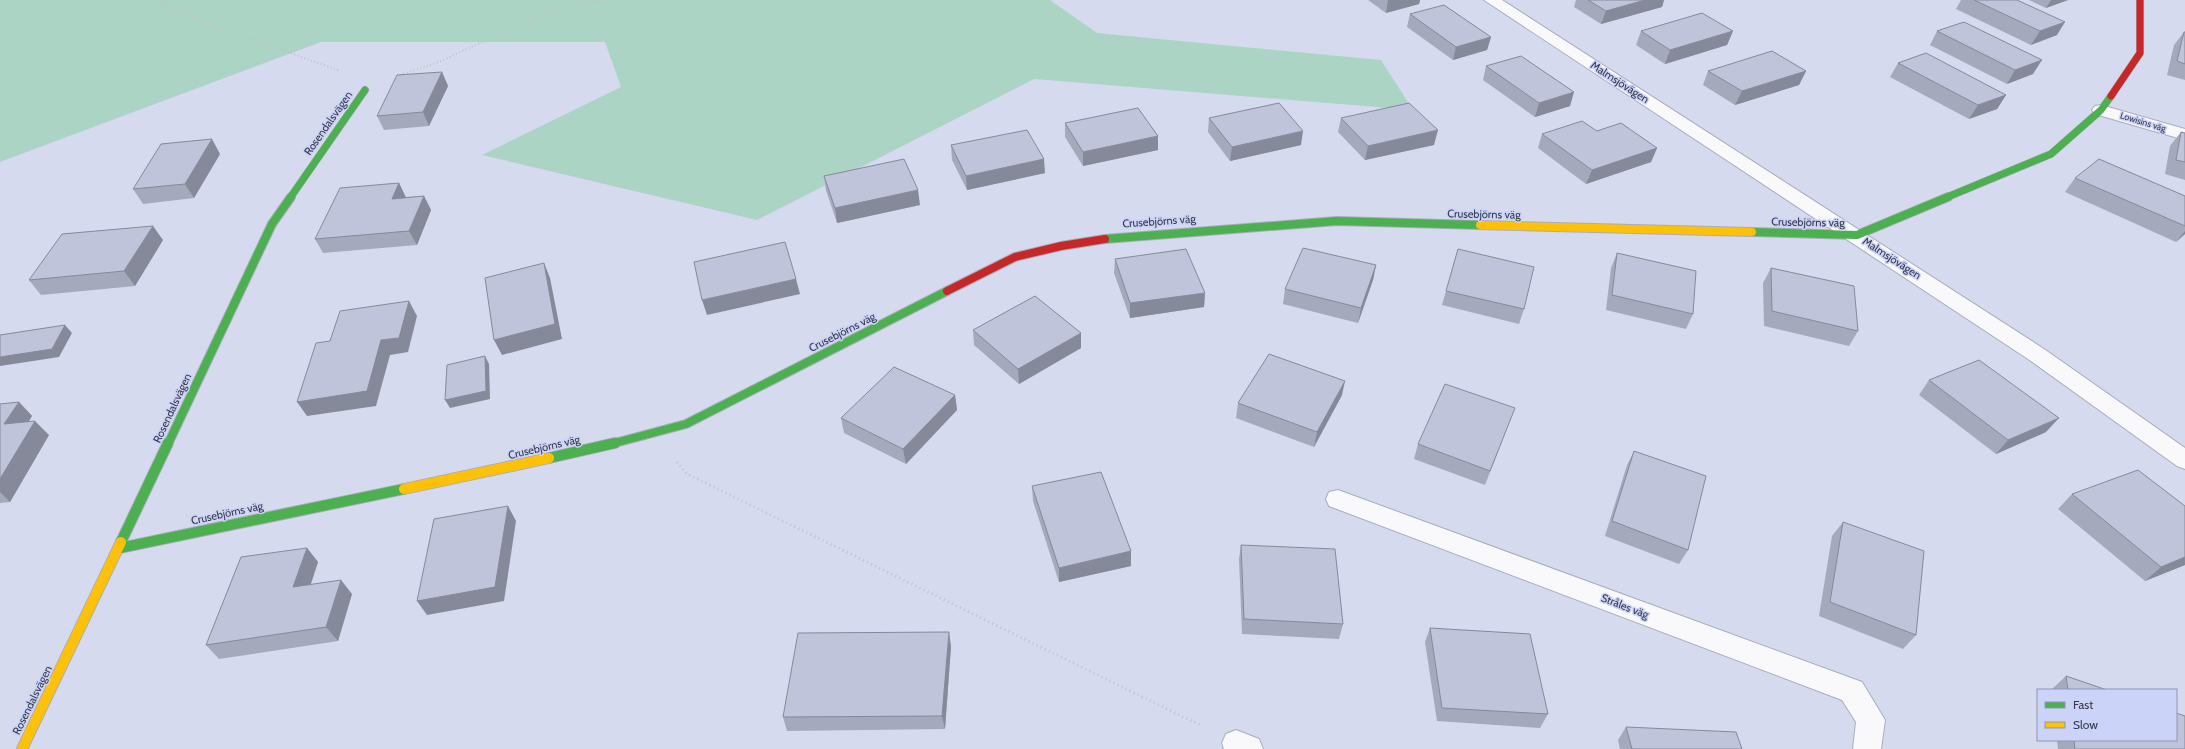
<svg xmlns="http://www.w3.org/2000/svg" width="2185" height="749" font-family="Cabin,sans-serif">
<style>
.green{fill:#acd4c5}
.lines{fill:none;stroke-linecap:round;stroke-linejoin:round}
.street-casing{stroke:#a9acbc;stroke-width:2}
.fast-far2-casing{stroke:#a9acbc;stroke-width:8}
.fast-far1-casing{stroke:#a9acbc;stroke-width:10}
.fast-casing{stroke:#a9acbc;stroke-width:12}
.slow-far1-casing{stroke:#a9acbc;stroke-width:10}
.slow-casing{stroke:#a9acbc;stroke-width:12}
.jam-far1-casing{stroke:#a9acbc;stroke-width:8}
.jam-casing{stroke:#a9acbc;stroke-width:10}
.path-far1{stroke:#c0c1c9;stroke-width:2;stroke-dasharray:1 2.5;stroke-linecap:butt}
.path{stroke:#c0c1c9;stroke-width:3;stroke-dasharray:1 3.5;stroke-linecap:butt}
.street{fill:#f9f9fc;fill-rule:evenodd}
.fast-far2{stroke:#4caf50;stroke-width:7}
.fast-far1{stroke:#4caf50;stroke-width:8}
.fast{stroke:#4caf50;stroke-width:10}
.slow-far1{stroke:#ffc107;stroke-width:8}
.slow{stroke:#ffc107;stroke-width:10}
.jam-far1{stroke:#c62828;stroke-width:7}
.jam{stroke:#c62828;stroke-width:8}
.wall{fill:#a4a9bc}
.shaded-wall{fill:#868999}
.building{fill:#bfc4db;stroke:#868999}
.labels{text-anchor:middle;stroke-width:3;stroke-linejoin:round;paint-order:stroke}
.far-street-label{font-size:9px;fill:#353847;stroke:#cbd3f9}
.street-label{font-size:11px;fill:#353847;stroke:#cbd3f9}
</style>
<rect width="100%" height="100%" fill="#d6daee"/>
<path class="green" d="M0,0H1050L1097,33L1381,60L1413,110L1034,79L757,220L482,155L621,87L605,42H321L0,162Z"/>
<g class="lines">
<g class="street-casing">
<path id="street" d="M1484,0H1502L2044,349L2185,448V469L2177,466L2028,359Z
M2101,105L2185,129V140L2095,114L2092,110L2095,106Z
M1338,490L1862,682L1885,720L1881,749H1853L1856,722L1842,700L1329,506L1326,499L1329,492Z
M1236,730L1259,739L1263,749H1224L1222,743L1226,734Z"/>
</g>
<g class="fast-far2-casing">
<path id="fast-far2" d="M290,198L365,90
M1945,198L2051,154L2101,110L2111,96"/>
</g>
<g class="fast-far1-casing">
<path id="fast-far1" d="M1752,232L1857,235L1948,197
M1105,239L1337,221L1480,225
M168,444L272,224L291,197
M611,444L686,424L947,291"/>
</g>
<g class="fast-casing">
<path id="fast" d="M549,458L615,443
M121,542L168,443
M120,548L404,489"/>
</g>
<g class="slow-far1-casing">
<path id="slow-far1" d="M1480,225L1752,232"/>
</g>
<g class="slow-casing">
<path id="slow" d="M404,489L549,458
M22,749L121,542"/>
</g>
<g class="jam-far1-casing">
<path id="jam-far1" d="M2111,96L2140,53V0"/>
</g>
<g class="jam-casing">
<path id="jam" d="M947,291L1015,257L1061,246L1105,239"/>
</g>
<path class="path-far1" d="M163,0L159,5L340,71
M397,76L439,62L559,6L608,0"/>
<path class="path" d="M677,462L687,474L1202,726"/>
<use href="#street" class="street"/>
<use href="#fast-far2" class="fast-far2"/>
<use href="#fast-far1" class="fast-far1"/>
<use href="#fast" class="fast"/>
<use href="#slow-far1" class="slow-far1"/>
<use href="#slow" class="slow"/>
<use href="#jam-far1" class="jam-far1"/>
<use href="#jam" class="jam"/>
</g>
<path class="wall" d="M1368,0H1420L1419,4L1386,13Z
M1576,0H1664L1662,7L1601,24L1574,7Z
M1961,0H2017L2057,35L2031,45L1956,9Z
M2029,0H2068L2046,8Z
M1410,14L1491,37L1487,50L1453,60L1407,27Z
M1641,31H1733L1727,45L1665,64L1636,45Z
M1937,31L2033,74L2007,84L1930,45Z
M2184,32H2185V80L2167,75L2174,45Z
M1898,63L2006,95L1997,109L1969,119L1890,77Z
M1486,66L1570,106L1535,117L1483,80Z
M1708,71H1806L1799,85L1735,105L1703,85Z
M442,72L448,86L429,126L384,130L377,116Z
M1209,118L1301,145L1230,161L1208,132Z
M1341,118L1434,145L1365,160L1338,132Z
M1065,123L1158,136V150L1083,166L1065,137Z
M1597,131L1657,148L1651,162L1586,184L1538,148L1542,134Z
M2181,132L2185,133V180L2165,174L2170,146Z
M951,145L1045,173L967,190L952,160Z
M220,154L194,198L143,204L133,189Z
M824,176L920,205L837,223L826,190Z
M2075,178L2185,196V234L2176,242L2065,192Z
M399,183L406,197L424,196L431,210L417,245L323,253L315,239Z
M163,240L135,286L41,295L29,280Z
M1458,249L1524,309L1519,324L1442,305Z
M1617,253L1693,314L1686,329L1606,310L1611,268Z
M1115,259L1205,293L1204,307L1130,318L1114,273Z
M1376,265L1373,280L1358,323L1283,304L1285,289Z
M1771,268L1858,331L1849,346L1764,326L1763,283Z
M973,330L1081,348L1019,384L974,345Z
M1929,380L2046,432L1996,454L1919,395Z
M955,395L957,410L906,464L844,433L841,418Z
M1342,395L1314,447L1236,418L1238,403Z
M19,402L32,416L29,421L49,435L10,502L0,503V404Z
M1509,423L1485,485L1414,459L1418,444Z
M1634,451L1688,550L1679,564L1605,536L1627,465Z
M1032,486L1131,551V566L1059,582L1033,501Z
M2072,494L2185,506V565L2145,581L2058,509Z
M1843,522L1916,635L1903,649L1819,616L1832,536Z
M1241,545L1343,624L1339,639L1242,634L1239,559Z
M307,548L318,562L311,584L352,594L338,641L219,659L206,645Z
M1430,628L1548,714L1540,728L1437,721L1425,642Z
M951,646L945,729L787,731L783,717Z
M2066,676L2107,690H2051Z
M1626,727L1742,749H1620L1618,740Z
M2057,740H2176L2185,749H2058Z"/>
<path class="shaded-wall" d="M1388,0H1420L1419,4L1386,13Z
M1645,0H1664L1662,7L1601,24L1606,11Z
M2051,0H2068L2046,8Z
M2065,22L2057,35L2031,45L2040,31Z
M1733,31L1727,45L1665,64L1670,50Z
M1491,37L1487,50L1453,60L1456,47Z
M2042,60L2033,74L2007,84L2015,70Z
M1806,71L1799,85L1735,105L1742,91Z
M442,72L448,86L429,126L423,112Z
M1574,92L1570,106L1535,117L1539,103Z
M2006,95L1997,109L1969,119L1978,105Z
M1438,130L1434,145L1365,160L1368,146Z
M1303,131L1301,145L1230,161L1232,147Z
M1158,136V150L1083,166V152Z
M212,139L220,154L194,198L185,184Z
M1657,148L1651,162L1586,184L1592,170Z
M1044,159L1045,173L967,190L966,176Z
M399,183L406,198L392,199Z
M918,190L920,205L837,223L835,208Z
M424,196L431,210L417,245L409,231Z
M153,226L163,240L135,286L124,271Z
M2185,231V234L2176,242Z
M544,263L550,278L562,339L502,355L494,340Z
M1376,265L1373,280L1358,323L1361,308Z
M796,279L800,294L707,315L702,300Z
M1205,293L1204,307L1130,318V303Z
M409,301L417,316L408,352L390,355L376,406L307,416L297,402Z
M65,325L72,333L59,357L0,366V357Z
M1081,333V348L1019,384L1018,369Z
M485,356L489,364L490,399L450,408L445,400Z
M1345,381L1342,395L1314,447L1317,432Z
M955,395L957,410L906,464L903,449Z
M19,402L32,416L18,439L4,424Z
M2059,418L2046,432L1996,454L2008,440Z
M35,421L49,435L10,502L0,492V479Z
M508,506L516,521L504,601L427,615L417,601Z
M307,548L318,562L305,601L293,587Z
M1131,551V566L1059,582V568Z
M2185,557V565L2145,581L2161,567Z
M341,580L352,594L338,641L326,627Z
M949,632L951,646L945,729L942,716Z"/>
<path class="building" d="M1588,0H1645L1606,11Z
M1974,0H2017L2065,22L2040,31Z
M1444,5L1491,37L1456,47L1410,14Z
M1702,13L1733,31L1670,50L1641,31Z
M1964,22L2042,60L2015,70L1937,31Z
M2184,32H2185V64L2177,61Z
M1772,51L1806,71L1742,91L1708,71Z
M1926,53L2006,95L1978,105L1898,63Z
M1521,56L1574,92L1539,103L1486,66Z
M442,72L423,112L377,116L397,75Z
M1279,103L1303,131L1232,147L1209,118Z
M1409,103L1438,130L1368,146L1341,118Z
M1138,108L1158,136L1083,152L1065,123Z
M1582,121L1597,131L1621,123L1657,148L1592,170L1542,134Z
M1027,130L1044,159L966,176L951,145Z
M2181,132L2185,133V162L2176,160Z
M212,139L185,184L133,189L161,144Z
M904,159L918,190L835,208L824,176Z
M2099,159L2185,196V226L2075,178Z
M399,183L392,199L424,196L409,231L315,239L340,188Z
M153,226L124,271L29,280L62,234Z
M785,242L796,279L702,300L694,262Z
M1303,248L1376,265L1361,308L1285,289Z
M1186,249L1205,293L1130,303L1115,259Z
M1458,249L1534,267L1524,309L1446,291Z
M1617,253L1696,271L1693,314L1612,295Z
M544,263L555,324L494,340L485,278Z
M1771,268L1854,286L1858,331L1772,311Z
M1035,296L1081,333L1018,369L973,330Z
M409,301L399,338L381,340L367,391L297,402L316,343L330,341L340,311Z
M65,325L52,349L0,357V335Z
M1269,354L1345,381L1317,432L1238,403Z
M485,356L486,391L445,400L447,365Z
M1979,360L2059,418L2008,440L1929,380Z
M894,367L955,395L903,449L841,418Z
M1445,384L1515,408L1490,471L1418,444Z
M19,402L4,424L35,421L0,479V404Z
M1634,451L1706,476L1688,550L1612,521Z
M2138,470L2185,506V557L2161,567L2072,494Z
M1101,472L1131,551L1059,568L1032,486Z
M508,506L495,587L417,601L434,519Z
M1843,522L1924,551L1916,635L1830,602Z
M1241,545L1335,549L1343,624L1244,619Z
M307,548L293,587L341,580L326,627L206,645L241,557Z
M1430,628L1530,634L1548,714L1442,708Z
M949,632L942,716L783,717L798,633Z
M2066,676L2107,690H2068Z
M2176,713L2185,716V749H2075L2074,740H2176Z
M1626,727L1736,732L1742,749H1632Z"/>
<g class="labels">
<g class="far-street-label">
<text transform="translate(2143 122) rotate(17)" y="3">Lowisins väg</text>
</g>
<g class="street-label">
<text transform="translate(1620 82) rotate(33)" y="4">Malmsjövägen</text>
<text transform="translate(328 123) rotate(-55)" y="4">Rosendalsvägen</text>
<text transform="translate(1484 214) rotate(1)" y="4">Crusebjörns väg</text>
<text transform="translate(1159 221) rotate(-4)" y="4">Crusebjörns väg</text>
<text transform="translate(1808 222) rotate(1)" y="4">Crusebjörns väg</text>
<text transform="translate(1892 258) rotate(33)" y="4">Malmsjövägen</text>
<text transform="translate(842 332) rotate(-27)" y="4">Crusebjörns väg</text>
<text transform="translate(172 408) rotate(-65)" y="4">Rosendalsvägen</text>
<text transform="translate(544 447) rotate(-13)" y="4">Crusebjörns väg</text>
<text transform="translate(227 513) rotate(-12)" y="4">Crusebjörns väg</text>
<text transform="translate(1625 606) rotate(21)" y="4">Stråles väg</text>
<text transform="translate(32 700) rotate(-64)" y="4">Rosendalsvägen</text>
</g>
</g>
<rect x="2037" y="689" width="140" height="52" fill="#cbd3f9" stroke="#8f95b2"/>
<rect x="2045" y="702" width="20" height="6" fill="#4caf50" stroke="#8f95b2"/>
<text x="2073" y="709" font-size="12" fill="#353847">Fast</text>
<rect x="2045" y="722" width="20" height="6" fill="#ffc107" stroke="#8f95b2"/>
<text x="2073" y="729" font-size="12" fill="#353847">Slow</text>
</svg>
